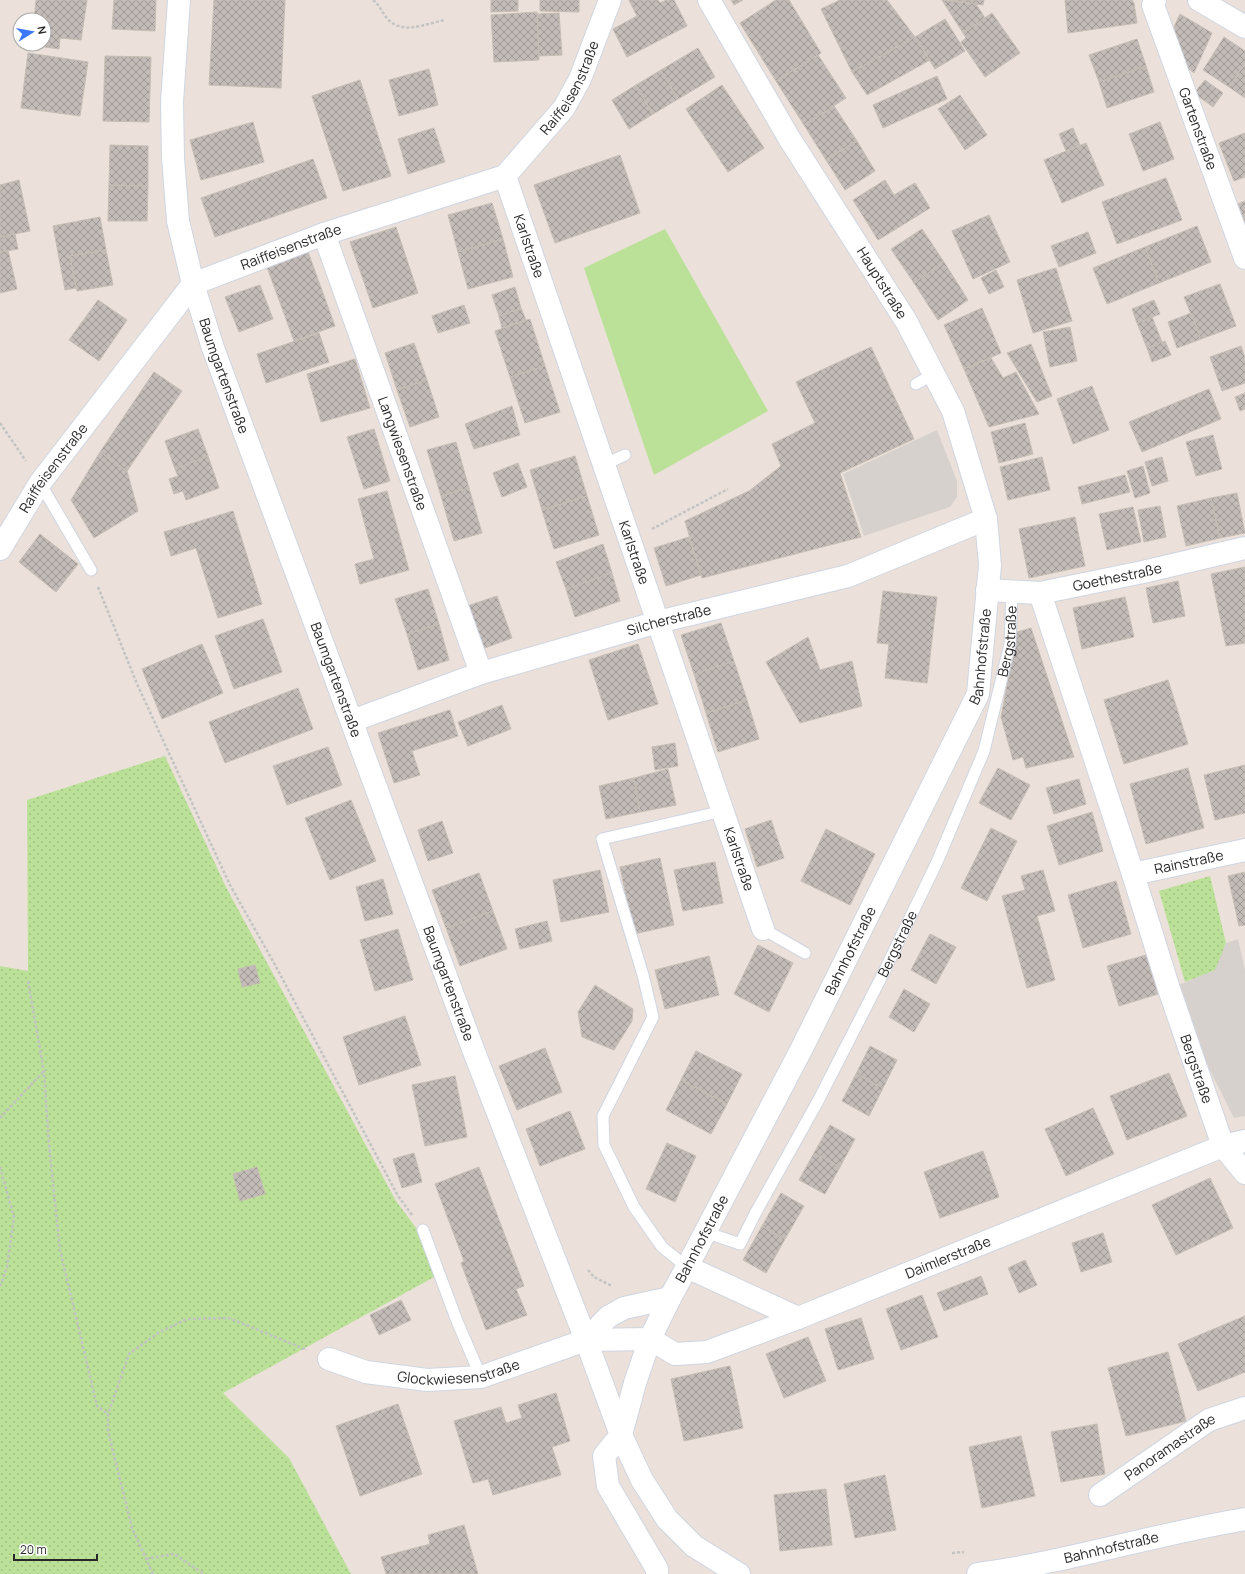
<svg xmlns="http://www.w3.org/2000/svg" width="1245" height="1574" font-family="Manrope,sans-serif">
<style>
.grass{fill:url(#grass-dots)}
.park{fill:#bae197}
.plaza{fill:#d7d1cd}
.building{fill:url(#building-cross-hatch);stroke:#c6bdb4}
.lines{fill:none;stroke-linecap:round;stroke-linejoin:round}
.lane-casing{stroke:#cfd5e1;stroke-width:13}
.street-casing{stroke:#cfd5e1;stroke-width:24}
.secondary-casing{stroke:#cfd5e1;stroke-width:24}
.path{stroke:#c3c3c3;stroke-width:2.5;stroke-dasharray:3 2;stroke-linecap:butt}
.lane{stroke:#fff;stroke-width:11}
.street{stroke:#fff;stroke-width:22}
.secondary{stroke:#fff;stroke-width:22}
.labels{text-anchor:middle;stroke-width:3;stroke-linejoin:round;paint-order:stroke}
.street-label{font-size:14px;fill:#282828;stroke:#fff}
</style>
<defs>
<pattern id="grass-dots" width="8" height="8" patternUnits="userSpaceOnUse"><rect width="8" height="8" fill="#bae197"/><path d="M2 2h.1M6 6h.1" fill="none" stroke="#a0c182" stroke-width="1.8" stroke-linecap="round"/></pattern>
<pattern id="building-cross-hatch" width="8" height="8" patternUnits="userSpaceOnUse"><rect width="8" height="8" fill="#c3bbb7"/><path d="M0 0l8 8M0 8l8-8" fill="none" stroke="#9e9895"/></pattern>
</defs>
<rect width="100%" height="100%" fill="#ebe1da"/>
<path class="grass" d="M165,756L226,887L396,1201L419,1232L436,1276L223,1393L289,1458L351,1574H0V966L28,971L27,800Z
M1210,876L1226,943L1216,970L1185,982L1159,891Z"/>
<path class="park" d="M665,229L768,411L654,475L584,268Z"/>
<path class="plaza" d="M937,430L957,481V497L950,507L864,536L843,474Z
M1238,939L1245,970V1116L1234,1118L1169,989L1215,970L1226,943Z"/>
<path class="building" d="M36,0H87L81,40L60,38L59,49L31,45L44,44V20H34Z
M114,0H156L155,31L112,29Z
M214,0H285L281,88L209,85Z
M491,0H518V11L491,12Z
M540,0H579V12L540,11Z
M629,0H658L660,3L666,0H674L687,26L627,57L613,29L637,16Z
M731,0H743L734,5Z
M776,0H789L821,53L776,81L740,23Z
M840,0H887L915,37L852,72L821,9Z
M942,0L976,4L985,18L963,33Z
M949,0H984L983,5Z
M1065,0H1132L1134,3L1137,23L1068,33Z
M537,12L539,60L494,62L491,15Z
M559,13L562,55L539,56L537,14Z
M992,13L1020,53L985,77L961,42L966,38L963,33Z
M1180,14L1212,33L1194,73L1182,63L1172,31Z
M945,19L965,51L935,69L915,37Z
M915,37L930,60L867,95L852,72Z
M1224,37L1245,51V63L1229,87L1203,70Z
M1137,39L1146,66L1099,82L1089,55Z
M698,48L715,77L678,99L661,70Z
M28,53L88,62L80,116L21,108Z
M818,55L846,98L804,125L776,81Z
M105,56L151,57L149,122L103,121Z
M1245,63V98L1229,87Z
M1146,66L1154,92L1107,108L1099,82Z
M429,69L438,105L399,116L389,80Z
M661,70L678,99L653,114L636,85Z
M937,76L947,99L883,128L873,105Z
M360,80L391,176L343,191L312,96Z
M1205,80L1223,93L1213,107L1194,93Z
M636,85L653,114L629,129L612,100Z
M722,85L764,148L728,172L686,109Z
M960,95L987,135L965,150L938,109Z
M834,106L857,141L826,160L804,125Z
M253,122L264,162L201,180L190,140Z
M1160,122L1174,159L1143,171L1129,134Z
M434,128L445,162L408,174L398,139Z
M1073,128L1080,145L1066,151L1059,134Z
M1245,133V177L1234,181L1219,143Z
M857,141L875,171L845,190L826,160Z
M1086,143L1104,185L1062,203L1044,160Z
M110,145L148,146V186L109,185Z
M620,155L640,213L555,243L534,185Z
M313,159L327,198L215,237L201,198Z
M1166,178L1182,220L1117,244L1102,202Z
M19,180L30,231L0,237V185Z
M885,180L894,195L915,183L930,208L878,240L853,200Z
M109,185L148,186L147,221H108Z
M1245,201V223L1238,204Z
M492,203L503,239L458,252L448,215Z
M989,215L1010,262L973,279L952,231Z
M100,217L106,250L70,256L76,288L65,290L53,226Z
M1197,226L1211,262L1159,283L1145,247Z
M396,227L418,293L373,308L350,242Z
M922,229L944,262L914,283L891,249Z
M1088,232L1096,253L1059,267L1051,246Z
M15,234L18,249L0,252V237Z
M503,239L513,277L468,289L458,252Z
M1145,247L1159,283L1107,304L1093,268Z
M8,250L17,289L0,293V252Z
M106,250L113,285L77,291L70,256Z
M308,252L335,326L294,341L267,267Z
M944,262L968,300L938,320L914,283Z
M1056,268L1072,321L1033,333L1017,280Z
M996,270L1004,287L989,294L981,278Z
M1220,284L1236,326L1201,339L1184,297Z
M260,285L273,319L239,332L225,297Z
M515,287L521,308L499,316L492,295Z
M98,300L127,320L99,361L69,340Z
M1154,300L1160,314L1137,323L1132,309Z
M464,305L470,323L438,333L432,316Z
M521,308L526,320L502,328L499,316Z
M982,308L1001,353L964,369L944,325Z
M1191,313L1201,339L1177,348L1168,322Z
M1152,317L1162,342L1147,348L1137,323Z
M530,319L545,366L510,377L495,331Z
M1070,327L1077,361L1050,367L1043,332Z
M319,333L329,362L266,383L257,354Z
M1165,341L1171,355L1152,362L1147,348Z
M414,343L427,380L397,390L385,353Z
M1031,344L1052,396L1037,402L1007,353Z
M1241,346L1245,358V383L1222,391L1210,357Z
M871,347L914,439L840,473L861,537L702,578L685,521L749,491L781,466L772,444L815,423L796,382Z
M991,358L1003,378L1016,372L1039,414L989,427L964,369Z
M355,359L370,408L321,422L307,374Z
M545,366L560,412L525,423L510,377Z
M154,372L182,391L127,471L100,452Z
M427,380L439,417L410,427L397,390Z
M1092,386L1109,430L1073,444L1057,399Z
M1209,389L1221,419L1142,452L1129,422Z
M1245,393V409L1240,411L1235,397Z
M512,406L520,435L474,449L465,424Z
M1025,423L1033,454L999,463L991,432Z
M198,429L208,456L175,469L165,441Z
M374,429L390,481L364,489L347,437Z
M1213,435L1222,469L1196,476L1186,442Z
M456,442L469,488L441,496L427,450Z
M100,452L127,471L138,511L94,538L71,500Z
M208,456L219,488L186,500L183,491L174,494L169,479L178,476L175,469Z
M575,456L587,496L542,510L530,470Z
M1042,457L1050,490L1008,500L1000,467Z
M1162,457L1168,481L1152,486L1145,462Z
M518,463L527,487L502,497L493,473Z
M1143,466L1150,493L1135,498L1127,471Z
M1125,475L1130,492L1082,504L1078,487Z
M469,488L482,533L454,541L441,496Z
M387,491L409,570L360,584L355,564L374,559L358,499Z
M1237,493L1245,533L1220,538L1211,498Z
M587,496L599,535L554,549L542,510Z
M1211,498L1220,538L1186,546L1177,506Z
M1160,506L1166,537L1144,542L1138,510Z
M1133,507L1141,542L1107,550L1099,514Z
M233,511L262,604L218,618L196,548L171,556L164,532Z
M1075,517L1085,566L1029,578L1019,529Z
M40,534L78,564L56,592L19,562Z
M689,537L701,575L666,586L654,548Z
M603,544L612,573L566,589L556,562Z
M1245,567V643L1226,646L1211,574Z
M612,573L620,601L575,617L566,589Z
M1178,581L1185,616L1153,623L1146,588Z
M428,589L439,624L407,634L395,599Z
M883,591L937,597L927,683L885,678L889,644L877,643Z
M497,596L512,638L482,649L467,606Z
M1125,597L1134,637L1082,649L1073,608Z
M263,619L282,672L234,689L215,636Z
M721,623L734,661L694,674L681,635Z
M439,624L449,660L418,670L407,634Z
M1031,628L1074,757L1026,768L1023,757L1013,760L1001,717L1017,632Z
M808,637L820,670L852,661L862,706L800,723L766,662Z
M202,644L223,693L162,719L142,669Z
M638,644L658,704L608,720L589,660Z
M734,661L747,700L706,713L694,674Z
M1168,680L1188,744L1124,764L1104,700Z
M298,688L313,729L225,763L209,722Z
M747,700L759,739L718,752L706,713Z
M502,705L511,729L468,746L458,722Z
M450,710L458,736L412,751L420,775L394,783L378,733Z
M675,743L678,766L655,770L652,747Z
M328,747L342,785L287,805L273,766Z
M1245,765V813L1215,820L1204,775Z
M998,768L1030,785L1011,820L979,803Z
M1188,768L1204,828L1146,844L1130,784Z
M668,769L676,805L640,812L634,778Z
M634,778L640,812L606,819L599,786Z
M1079,779L1086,804L1054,814L1046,788Z
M351,800L376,861L330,880L305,818Z
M1092,812L1103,851L1059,865L1047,826Z
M771,820L784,858L757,867L745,829Z
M442,821L453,853L428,861L418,830Z
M991,828L1017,841L987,901L961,888Z
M826,829L875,854L850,905L801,881Z
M660,858L674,925L634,934L620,867Z
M715,862L723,903L683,911L674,870Z
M600,870L609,912L561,922L553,880Z
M1043,870L1055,911L1037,916L1055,980L1027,988L1002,896L1025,890L1021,876Z
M1245,872V925L1239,926L1228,876Z
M479,873L493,911L446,928L432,890Z
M383,879L393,914L365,921L356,887Z
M1116,881L1131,934L1083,948L1068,895Z
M493,911L507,949L460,966L446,928Z
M547,921L552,941L520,949L515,929Z
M398,929L413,980L375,991L360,940Z
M930,934L956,947L936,984L911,970Z
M758,945L793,963L769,1012L734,994Z
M1146,955L1158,994L1119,1006L1107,966Z
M709,956L719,995L665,1009L655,970Z
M255,965L260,983L242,987L238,969Z
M595,985L633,1009L632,1021L614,1050L582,1037L578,1012Z
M904,989L930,1004L914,1032L889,1017Z
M405,1016L421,1065L359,1085L343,1037Z
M870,1046L897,1060L883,1088L856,1074Z
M545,1048L562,1092L517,1110L499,1066Z
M696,1051L742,1074L727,1104L681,1080Z
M1169,1073L1187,1116L1127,1140L1110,1096Z
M856,1074L883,1088L869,1116L842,1101Z
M455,1076L467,1137L425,1146L412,1085Z
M681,1080L727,1104L711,1134L666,1110Z
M1093,1108L1114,1154L1066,1176L1045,1129Z
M570,1111L585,1149L540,1166L526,1129Z
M830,1125L855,1139L840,1167L814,1153Z
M667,1143L696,1156L675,1202L646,1189Z
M983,1151L999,1197L940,1218L924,1172Z
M414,1153L422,1182L402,1188L393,1159Z
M814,1153L840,1167L825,1194L799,1180Z
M257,1167L265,1194L240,1201L233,1174Z
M479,1167L524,1286L516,1289L527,1315L486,1330L461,1263L464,1261L435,1184Z
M1210,1178L1233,1228L1176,1255L1152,1205Z
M781,1193L804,1206L785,1239L762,1226Z
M762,1226L785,1239L766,1273L743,1260Z
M1103,1233L1112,1262L1081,1272L1072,1243Z
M1025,1260L1037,1285L1019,1293L1008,1268Z
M981,1276L988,1294L944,1311L937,1293Z
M922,1295L938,1337L901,1350L886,1309Z
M401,1300L411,1320L379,1335L370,1315Z
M1245,1316V1372L1198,1391L1178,1344Z
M861,1318L874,1359L838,1370L825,1329Z
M808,1337L826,1381L784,1398L766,1354Z
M1168,1352L1186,1421L1126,1436L1108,1368Z
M730,1366L743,1428L684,1441L671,1379Z
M556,1393L570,1441L552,1447L561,1475L493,1495L488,1479L473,1483L454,1421L501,1407L506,1423L522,1418L518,1405Z
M398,1404L422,1474L360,1496L336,1426Z
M1097,1424L1105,1474L1061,1482L1051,1432Z
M1021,1436L1035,1496L982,1508L969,1447Z
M885,1475L896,1530L855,1538L844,1484Z
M826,1489L832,1545L780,1551L774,1495Z
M464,1525L478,1574H386L381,1557L430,1544L428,1535Z"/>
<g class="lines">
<g class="lane-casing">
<g id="lane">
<path d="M916,384L934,374"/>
<path d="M603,465L625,455"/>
<path d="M40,483L91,570"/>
<path d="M763,929L805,953"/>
<path d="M423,1230L457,1321L481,1377"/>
<path id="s1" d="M705,1232L740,1244L756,1212L818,1101L884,972L937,862L984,751L1010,644L1012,591"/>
<path d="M687,1267L662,1247L634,1207L604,1145L603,1116L653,1017L643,975L602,839L723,811"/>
</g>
</g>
<g class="street-casing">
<g id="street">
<path id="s2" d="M1155,0L1153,5L1245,258"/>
<path d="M1199,0L1245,27"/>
<path id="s3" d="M505,176L763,929"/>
<path id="s4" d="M324,234L481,673"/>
<path id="s5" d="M0,549L40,483L193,284L324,234L505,176L564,108L580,79L610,0"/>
<path id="s6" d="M987,590L1040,593L1143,572L1245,548"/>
<path id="s7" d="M1040,593L1133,874L1169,989L1223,1146L1245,1173"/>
<path id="s8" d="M352,721L481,673L658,622L848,576L986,519"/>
<path id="s9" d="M1133,874L1245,850"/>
<path d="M687,1267L798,1318"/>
<path id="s10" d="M650,1339L675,1354L707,1352L798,1318L1223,1146L1245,1141"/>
<path d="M586,1340L608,1317L624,1308L670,1298"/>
<path id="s11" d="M329,1359L366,1372L427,1380L481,1377L586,1340L650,1339"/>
<path id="s12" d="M1100,1495L1209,1420L1245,1408"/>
<path id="s13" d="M657,1574V1569L608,1486L604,1456L621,1435L635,1383L650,1339L670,1298L687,1267L801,1050L978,694L990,565L986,519L953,411L906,321L789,138L709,0"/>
</g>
</g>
<g class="secondary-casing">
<g id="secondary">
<path id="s14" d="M179,0L172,102L173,158L178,221L193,284L213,348L473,1049L586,1340L621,1435L642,1480L667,1519L694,1546L739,1574"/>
<path id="s15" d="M978,1574C1068,1562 1155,1534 1245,1519"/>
</g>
</g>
<path class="path" d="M373,0C381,6 383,16 391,22C406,34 428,23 445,20
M0,423L26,461
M652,529L728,489
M98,587L137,684L230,885L274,963L398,1196L412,1215
M28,981L44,1072L49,1145L60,1250L97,1406L108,1414
M0,1118L43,1072
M0,1167L14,1217L7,1267L0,1287
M588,1270L594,1277L612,1286
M952,1553L964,1552
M146,1559L174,1554L204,1574
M153,1574L132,1528L108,1431V1414L129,1354L158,1333L187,1319L229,1318L307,1350"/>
<use href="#lane" class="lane"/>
<use href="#street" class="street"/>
<use href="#secondary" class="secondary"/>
</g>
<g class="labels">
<g class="street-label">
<text dy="5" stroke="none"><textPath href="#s5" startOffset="769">Raiffeisenstraße</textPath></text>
<text dy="5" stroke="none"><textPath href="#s2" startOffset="137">Gartenstraße</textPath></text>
<text dy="5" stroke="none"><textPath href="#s3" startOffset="74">Karlstraße</textPath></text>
<text dy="5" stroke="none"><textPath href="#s5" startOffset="433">Raiffeisenstraße</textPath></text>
<text transform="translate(882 283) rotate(58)" y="5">Hauptstraße</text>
<text dy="5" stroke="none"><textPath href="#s14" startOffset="383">Baumgartenstraße</textPath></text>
<text dy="5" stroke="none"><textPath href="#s4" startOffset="233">Langwiesenstraße</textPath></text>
<text dy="5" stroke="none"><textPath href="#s5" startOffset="97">Raiffeisenstraße</textPath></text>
<text dy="5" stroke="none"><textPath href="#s3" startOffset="398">Karlstraße</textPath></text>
<text dy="5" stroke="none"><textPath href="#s6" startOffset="132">Goethestraße</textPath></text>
<text dy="5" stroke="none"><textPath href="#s8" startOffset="333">Silcherstraße</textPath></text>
<text dy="5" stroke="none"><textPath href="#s1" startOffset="700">Bergstraße</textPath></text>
<text dy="5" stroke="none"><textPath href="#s13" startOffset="1020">Bahnhofstraße</textPath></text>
<text dy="5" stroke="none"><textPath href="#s14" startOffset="707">Baumgartenstraße</textPath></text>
<text dy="5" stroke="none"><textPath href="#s3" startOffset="722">Karlstraße</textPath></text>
<text dy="5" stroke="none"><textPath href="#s9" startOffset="57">Rainstraße</textPath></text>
<text dy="5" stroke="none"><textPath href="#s1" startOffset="376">Bergstraße</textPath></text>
<text dy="5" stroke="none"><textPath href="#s13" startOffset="696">Bahnhofstraße</textPath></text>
<text dy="5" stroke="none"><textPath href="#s14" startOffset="1031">Baumgartenstraße</textPath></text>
<text dy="5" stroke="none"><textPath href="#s7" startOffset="501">Bergstraße</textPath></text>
<text dy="5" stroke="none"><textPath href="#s13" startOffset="372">Bahnhofstraße</textPath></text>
<text dy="5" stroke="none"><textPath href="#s10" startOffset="320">Daimlerstraße</textPath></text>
<text dy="5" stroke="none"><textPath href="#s11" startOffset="133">Glockwiesenstraße</textPath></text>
<text dy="5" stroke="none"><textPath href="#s12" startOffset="85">Panoramastraße</textPath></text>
<text dy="5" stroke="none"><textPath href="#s15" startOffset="136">Bahnhofstraße</textPath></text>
</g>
</g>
<g transform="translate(32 32) rotate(79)"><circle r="19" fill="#ffffff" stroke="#a9a9a9"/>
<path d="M0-3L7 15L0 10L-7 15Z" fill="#3b77f7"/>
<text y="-6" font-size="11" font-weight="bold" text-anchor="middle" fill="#282828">N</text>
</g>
<path d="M14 1554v6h83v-6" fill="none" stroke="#282828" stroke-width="2"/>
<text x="20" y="1554" font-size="12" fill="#282828" stroke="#ffffff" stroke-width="3" paint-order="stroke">20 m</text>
</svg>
